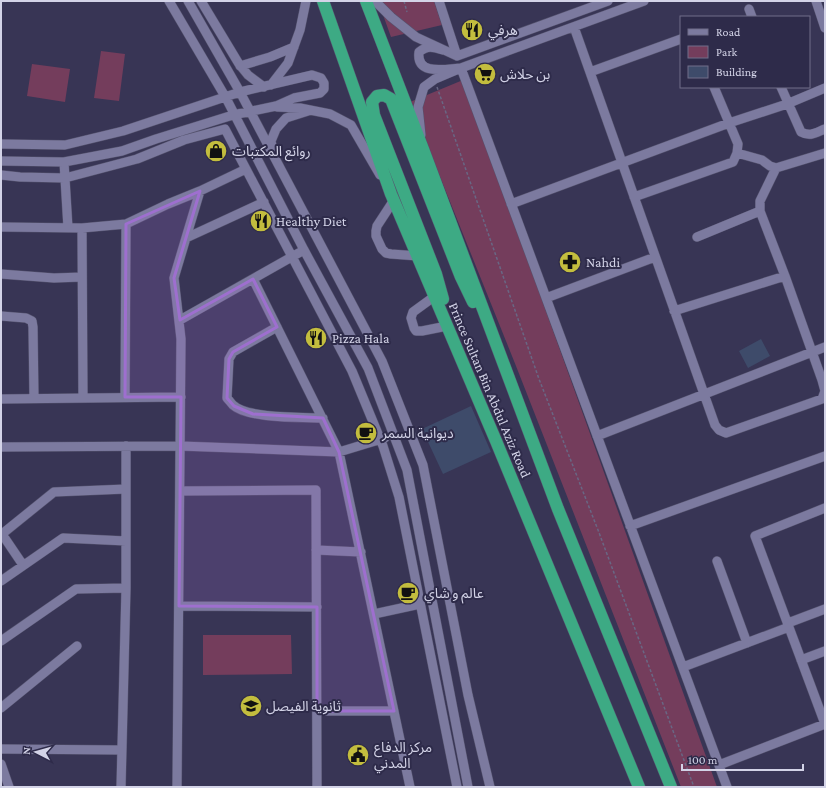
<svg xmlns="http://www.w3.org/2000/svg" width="826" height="788" font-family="'Crimson Pro','Noto Sans Arabic',serif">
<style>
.green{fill:#743d5c}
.building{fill:#3e4b6a}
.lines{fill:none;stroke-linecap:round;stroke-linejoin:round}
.minor-casing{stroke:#55536e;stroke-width:10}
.highway-casing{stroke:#55536e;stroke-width:13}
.path{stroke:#696784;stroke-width:1.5;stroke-dasharray:3 2;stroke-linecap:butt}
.minor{stroke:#7c7a9f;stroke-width:9}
.highway{stroke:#3daa84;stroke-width:12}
.marked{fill:#9e6fcf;fill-opacity:0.2;stroke:#9e6fcf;stroke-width:3;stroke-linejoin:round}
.labels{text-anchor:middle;stroke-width:4;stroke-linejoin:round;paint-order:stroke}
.poi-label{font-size:14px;fill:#d3d3e7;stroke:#2e2b4a;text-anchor:start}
.street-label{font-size:14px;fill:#d3d3e7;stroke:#2e2b4a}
</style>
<rect width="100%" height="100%" fill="#383555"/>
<path class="green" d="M378,1H434L442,25L391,37Z
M101,51L125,54L119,101L94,98Z
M32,64L70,69L65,102L27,96Z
M463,80L717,787H681L516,366L410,102Z
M203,635H291L292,674L203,675Z"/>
<path class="building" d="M761,339L770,356L748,368L739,351Z
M471,406L491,452L443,474L422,429Z"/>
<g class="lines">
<g class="minor-casing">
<path id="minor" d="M169,1L226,98L304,250L368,368L407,470L468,787
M188,1L240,92L382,361L423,465L468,695L490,787
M201,1L239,64L248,75L264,87
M375,1L391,17L416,37L457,56L608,1
M439,1L457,56
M816,1L825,28
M749,9L752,17
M574,27L715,425L719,430L726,433L822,399L825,391L822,380L785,276L760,211V201L776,168
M443,50C433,47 428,45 419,52C416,76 445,69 461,68L727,787
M240,66L270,57L294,47
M590,72L681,39
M271,85L288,63L300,30L306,1
M781,87L801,132C810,137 815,133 825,129
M277,107L300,108L330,114L351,125L380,175
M421,135L418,107L424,87L435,79L461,68L644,1
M1,144L65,145L123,131L240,92L312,75L321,78L324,83V89L320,93L294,98L276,106L233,115L156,139L122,151L64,162L1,161
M273,151L271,141L276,129L286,118L308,111
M737,153L762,160L770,166L776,168L825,153
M64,162L68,228
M1,175L20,177L65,178L137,159L184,140L225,129L352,371L383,446L399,497L457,787
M634,197L733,162L737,153L738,144L714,87
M394,200L377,226L376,231V236L382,249L386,253L391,254L418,256
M511,204L729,123L787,104L825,88
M1,227L82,228L126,224L168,204L200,191L246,169
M82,228L83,398
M697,237L760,211
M186,238L264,202
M1,274L54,278L82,277
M253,279L339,452L410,787
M435,296L413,312L411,318L414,328L416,331H422L447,326
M546,298L655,257
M674,311L785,276
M1,316L26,318L32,321L33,327L34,398
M180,320L304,250
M277,327L233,352L229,359L227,398C229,400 231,403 233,405C248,419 303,417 323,418
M125,397L126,224
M1,399L181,397
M597,436L825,347
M1,447L180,446L339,452L385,438
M180,491L316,490L317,787
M825,508L755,536L825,724
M630,526L825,456
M316,550L361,552
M717,561L747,643
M23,565L2,534L54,492L126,489
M1,581L63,538L126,541
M179,606L317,607
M374,614L420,604
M788,623L825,609
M1,641L76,589L126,588
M801,660L825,651
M683,667L789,627
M1,708L77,646
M317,711H394
M1,749L121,750
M1,764L9,787
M719,765L825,724
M121,787L126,588V446
M177,787L181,339L174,278L200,191"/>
</g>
<g class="highway-casing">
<path id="highway" d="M323,1L391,194L496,441L639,787
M366,1L423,149L558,509L671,787
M443,299L436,274L374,115L372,102L377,96L384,95L391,99L461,277L473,302"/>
</g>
<path class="path" d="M404,1L407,12
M437,87L539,379L598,530L694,787"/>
<use href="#minor" class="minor"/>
<use href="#highway" class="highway"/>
</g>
<path class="marked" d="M200,191L174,278L180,320L253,279L277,327L233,352L229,359L227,398L234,406L253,414L323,418L339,452L394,711H317V607L179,606L181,397H125L126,224Z"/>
<defs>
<g id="restaurant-disc" transform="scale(1.15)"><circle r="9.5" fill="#c3bd3e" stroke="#2e2b4a"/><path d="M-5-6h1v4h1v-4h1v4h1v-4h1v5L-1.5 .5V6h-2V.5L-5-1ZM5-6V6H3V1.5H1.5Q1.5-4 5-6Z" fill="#111"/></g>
<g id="supermarket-disc" transform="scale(1.15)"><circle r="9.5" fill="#c3bd3e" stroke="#2e2b4a"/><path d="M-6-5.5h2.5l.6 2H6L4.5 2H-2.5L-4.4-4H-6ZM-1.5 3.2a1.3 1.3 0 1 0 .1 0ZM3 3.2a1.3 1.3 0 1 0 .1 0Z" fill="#111"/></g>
<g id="shop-disc" transform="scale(1.15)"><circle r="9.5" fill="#c3bd3e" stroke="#2e2b4a"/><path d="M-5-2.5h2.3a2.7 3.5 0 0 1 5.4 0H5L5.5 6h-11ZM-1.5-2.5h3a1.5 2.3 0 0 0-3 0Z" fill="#111"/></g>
<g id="pharmacy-disc" transform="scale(1.15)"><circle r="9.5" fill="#c3bd3e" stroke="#2e2b4a"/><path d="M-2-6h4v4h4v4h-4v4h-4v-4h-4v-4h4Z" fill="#111"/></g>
<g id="cafe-disc" transform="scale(1.15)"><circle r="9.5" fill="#c3bd3e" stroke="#2e2b4a"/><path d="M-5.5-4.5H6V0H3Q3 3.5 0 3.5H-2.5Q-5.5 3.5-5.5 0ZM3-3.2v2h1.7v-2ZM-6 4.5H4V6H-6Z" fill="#111"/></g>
<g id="school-disc" transform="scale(1.15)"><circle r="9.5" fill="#c3bd3e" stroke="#2e2b4a"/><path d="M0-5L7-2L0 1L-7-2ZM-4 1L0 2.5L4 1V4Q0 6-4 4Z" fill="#111"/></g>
<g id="civic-disc" transform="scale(1.15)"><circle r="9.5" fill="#c3bd3e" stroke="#2e2b4a"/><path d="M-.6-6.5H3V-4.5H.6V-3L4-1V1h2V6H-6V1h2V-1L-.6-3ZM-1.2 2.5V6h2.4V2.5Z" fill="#111"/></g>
</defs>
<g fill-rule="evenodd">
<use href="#restaurant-disc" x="472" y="30"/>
<use href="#supermarket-disc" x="485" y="74"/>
<use href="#shop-disc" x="216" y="151"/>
<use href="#restaurant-disc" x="261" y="221"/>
<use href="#pharmacy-disc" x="570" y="262"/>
<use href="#restaurant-disc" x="316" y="338"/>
<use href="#cafe-disc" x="366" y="433"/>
<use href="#cafe-disc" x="408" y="593"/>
<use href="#school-disc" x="251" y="706"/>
<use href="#civic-disc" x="358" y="755"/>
</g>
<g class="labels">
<g class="poi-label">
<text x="488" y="35">هرفي</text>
<text x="500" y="79">بن حلاش</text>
<text x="232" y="156">روائع المكتبات</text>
<text x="276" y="226">Healthy Diet</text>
<text x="586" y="267">Nahdi</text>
<text x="332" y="343">Pizza Hala</text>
<text x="382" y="438">ديوانية السمر</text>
<text x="424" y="598">عالم و شاي</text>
<text x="266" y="711">ثانوية الفيصل</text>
<text x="374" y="752">مركز الدفاع<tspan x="374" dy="16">المدني</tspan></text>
</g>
<g class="street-label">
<text transform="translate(490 390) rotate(67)" y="5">Prince Sultan Bin Abdul Aziz Road</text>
</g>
</g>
<rect width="826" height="788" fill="none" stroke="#d3d3e7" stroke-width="4"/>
<rect x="680" y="16" width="130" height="72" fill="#2e2b4a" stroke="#706e89"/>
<rect x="688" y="29" width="20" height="6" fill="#7c7a9f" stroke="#706e89"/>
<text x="716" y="36" font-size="12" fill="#d3d3e7">Road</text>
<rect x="688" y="46" width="20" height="12" fill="#743d5c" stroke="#706e89"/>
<text x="716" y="56" font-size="12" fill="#d3d3e7">Park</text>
<rect x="688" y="66" width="20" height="12" fill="#3e4b6a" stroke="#706e89"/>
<text x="716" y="76" font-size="12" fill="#d3d3e7">Building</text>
<g transform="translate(36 752) rotate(276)" stroke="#2e2b4a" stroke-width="3" paint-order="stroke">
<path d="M0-3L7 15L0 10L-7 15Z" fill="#d3d3e7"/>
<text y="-6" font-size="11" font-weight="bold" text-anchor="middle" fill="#d3d3e7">N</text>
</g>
<path d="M682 764v6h121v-6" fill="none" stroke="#d3d3e7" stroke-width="2"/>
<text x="688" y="764" font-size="12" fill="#d3d3e7" stroke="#2e2b4a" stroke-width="3" paint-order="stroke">100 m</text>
</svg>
